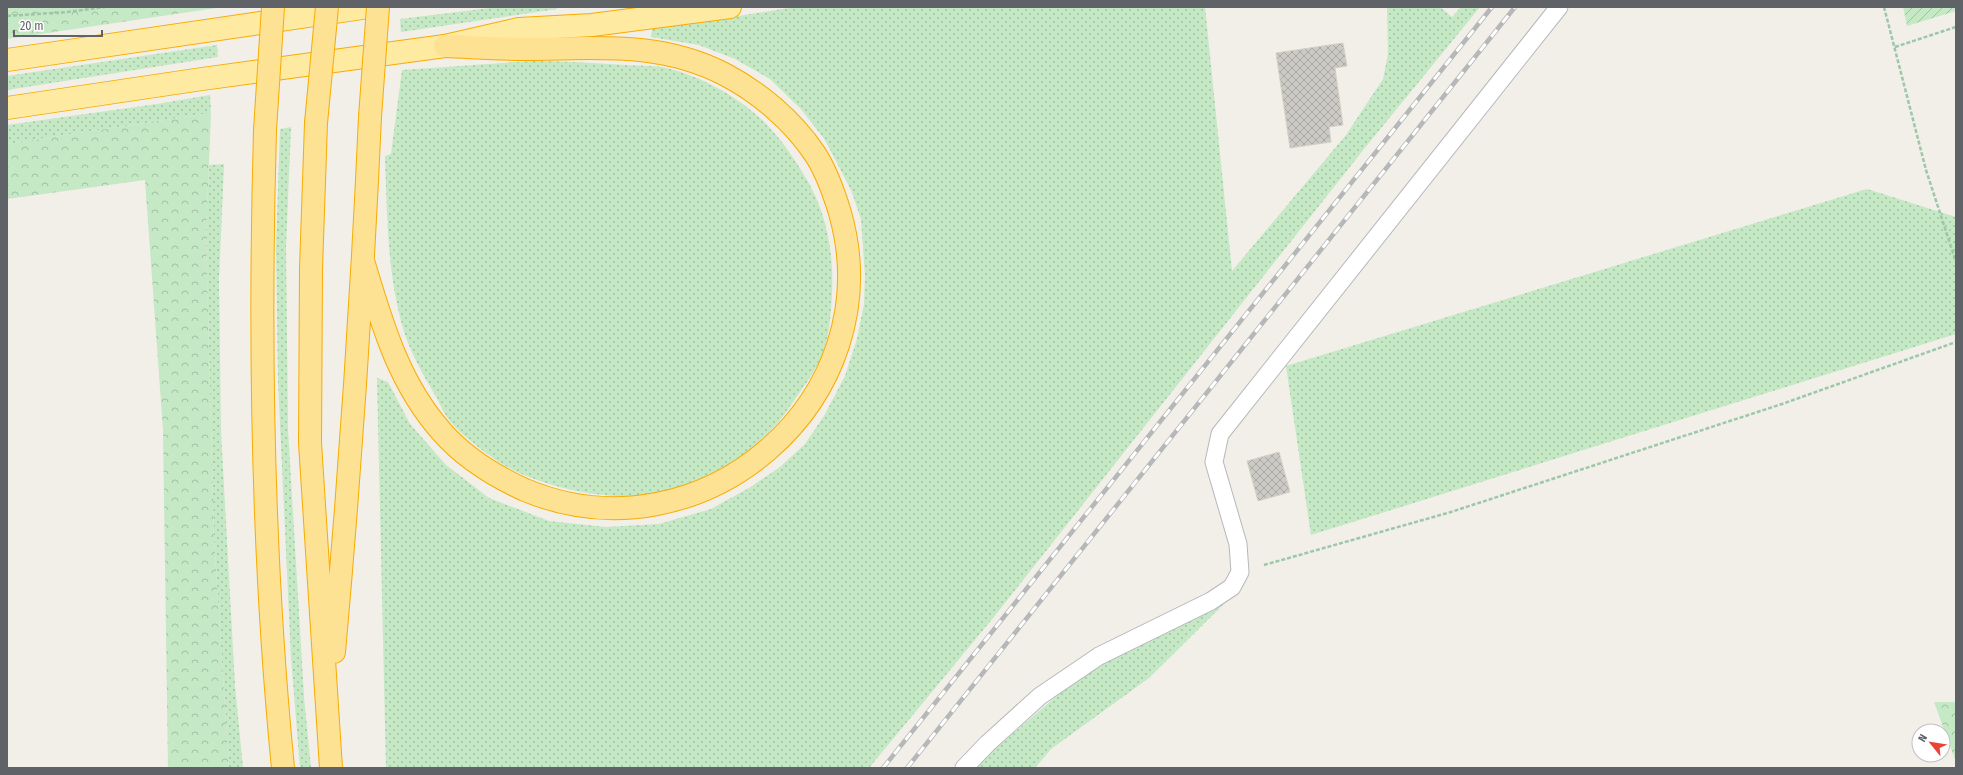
<svg xmlns="http://www.w3.org/2000/svg" width="1963" height="775" font-family="'Fira Sans Condensed',sans-serif">
<style>
.grass{fill:url(#grass-dots)}
.forest{fill:url(#forest-crowns)}
.garden{fill:url(#garden-furrows)}
.building{fill:url(#building-cross-hatch);stroke:#d6d1c6}
.lines{fill:none;stroke-linecap:round;stroke-linejoin:round}
.service-casing{stroke:#b5b8bc;stroke-width:19}
.trunk-casing{stroke:#f9ab00;stroke-width:24}
.motorway-casing{stroke:#f9ab00;stroke-width:24}
.path{stroke:#9cc7a9;stroke-width:2.5;stroke-dasharray:4 2;stroke-linecap:butt}
.service{stroke:#fff;stroke-width:17}
.trunk{stroke:#feeaa1;stroke-width:22}
.motorway{stroke:#fde293;stroke-width:22}
.rail-casing{stroke:#b6b7b8;stroke-width:4.5}
.rail{stroke:#fff;stroke-width:3;stroke-dasharray:9;stroke-linecap:butt}
.motorway-bridge-casing{stroke:#f9ab00;stroke-width:24;stroke-linecap:butt}
.motorway-bridge{stroke:#fde293;stroke-width:22}
</style>
<defs>
<pattern id="grass-dots" width="8" height="8" patternUnits="userSpaceOnUse"><rect width="8" height="8" fill="#c5e8c5"/><path d="M2 2h.1M6 6h.1" fill="none" stroke="#a3c0a4" stroke-width="1.8" stroke-linecap="round"/></pattern>
<pattern id="forest-crowns" width="20" height="18" patternUnits="userSpaceOnUse"><rect width="20" height="18" fill="#c5e8c5"/><path d="M2 6a3 3 0 1 1 6 0M12 15a3 3 0 1 1 6 0" fill="none" stroke="#a3c0a4"/></pattern>
<pattern id="garden-furrows" width="10" height="10" patternUnits="userSpaceOnUse"><rect width="10" height="10" fill="#c5e8c5"/><path d="M-1 1l2-2M0 10L10 0M9 11l2-2" fill="none" stroke="#a3c0a4"/></pattern>
<pattern id="building-cross-hatch" width="8" height="8" patternUnits="userSpaceOnUse"><rect width="8" height="8" fill="#cccac5"/><path d="M0 0l8 8M0 8l8-8" fill="none" stroke="#a9a8a4"/></pattern>
</defs>
<rect width="100%" height="100%" fill="#f1efe8"/>
<path class="grass" d="M498,7H556L557,9L401,32L400,19Z
M796,7H1205L1232,271L1346,135L1383,79L1388,54L1387,7H1440L1452,17L1461,7H1480L1364,149L993,618L869,768H386L377,378L388,382L410,424L446,465L489,498L549,521L606,527L659,524L711,509L749,488L780,467L805,444L824,416L845,376L857,339L864,304L865,276L861,219L851,190L825,140L801,109L770,79L735,59L699,45L651,37L652,29Z
M217,45L218,57L7,90V76Z
M531,61C563,61 593,63 624,65C638,66 654,65 667,68C711,79 758,108 784,145C790,153 796,162 801,170C826,208 834,250 832,294C831,310 830,328 826,343C821,364 805,385 793,402C761,452 705,487 646,495C605,500 550,488 513,470C495,461 463,437 450,421C445,415 441,407 438,400C423,375 408,349 401,321C387,268 387,211 385,156L391,154L402,70Z
M210,95L211,113L7,144V125L157,104Z
M291,127L286,247L288,430L304,697L311,768H300L291,657L278,381L276,246L280,129Z
M224,164L219,280L221,432L235,686L243,768H229L214,539L206,236L209,165Z
M1867,189L1956,217V334L1311,535L1286,366Z
M1237,591L1149,678L1051,749L1035,768H973L1090,667Z"/>
<path class="forest" d="M7,7H223L7,39Z
M211,113L206,236L214,539L229,768H168L163,430L145,180L7,199V144Z
M1934,702H1956V762Z"/>
<path class="garden" d="M1903,7H1956V11L1907,26Z"/>
<path class="building" d="M1343,43L1347,66L1335,68L1343,125L1329,127L1331,142L1290,148L1276,53Z
M1279,452L1290,492L1258,501L1247,461Z"/>
<g class="lines">
<g class="service-casing">
<path id="service" d="M964,768L987,744L1040,696L1099,656L1211,601L1232,587L1240,572L1238,544L1214,462L1220,434L1559,7"/>
</g>
<g class="trunk-casing">
<path id="trunk" d="M7,60L369,7
M7,108L202,79L445,46L519,29L592,25L730,7"/>
</g>
<g class="motorway-casing">
<path id="motorway" d="M316,123L311,269L310,443L331,768
M265,130C259,343 262,556 283,768
M364,264C382,324 399,384 442,432C464,457 494,476 525,490C702,564 893,399 840,213C834,193 827,172 815,154C793,121 759,92 724,74C658,40 593,49 522,49C497,49 471,47 445,46
M334,652C350,474 362,296 370,117"/>
</g>
<path class="path" d="M1884,7L1926,170L1956,262
M7,16L67,12L105,7
M1895,47L1956,27
M1264,565L1451,512L1782,404L1956,342"/>
<use href="#service" class="service"/>
<use href="#trunk" class="trunk"/>
<use href="#motorway" class="motorway"/>
<g class="rail-casing">
<path id="rail" d="M883,768L1492,7
M907,768L1515,7"/>
</g>
<use href="#rail" class="rail"/>
<g class="motorway-bridge-casing">
<path id="motorway-bridge" d="M370,117L378,7
M316,123L327,7
M265,130L273,7"/>
</g>
<use href="#motorway-bridge" class="motorway-bridge"/>
</g>
<rect width="1963" height="775" fill="none" stroke="#5f6368" stroke-width="16"/>
<g transform="translate(1931 743) rotate(300)"><circle r="19" fill="#ffffff" stroke="#bfc1c3"/>
<path d="M0-3L7 15L0 10L-7 15Z" fill="#ea4335"/>
<text y="-6" font-size="11" font-weight="bold" text-anchor="middle" fill="#5f6368">N</text>
</g>
<path d="M14 30v6h88v-6" fill="none" stroke="#5f6368" stroke-width="2"/>
<text x="20" y="30" font-size="12" fill="#5f6368" stroke="#ffffff" stroke-width="3" paint-order="stroke">20 m</text>
</svg>
